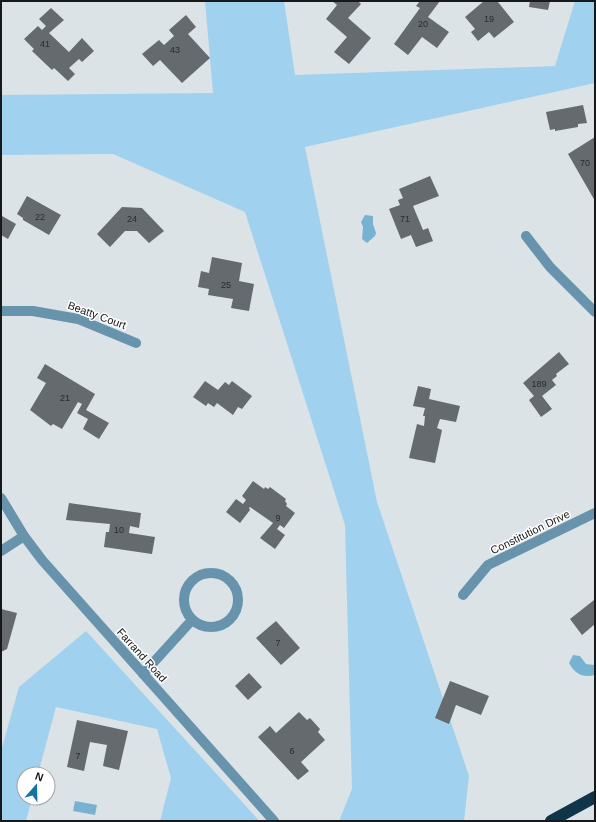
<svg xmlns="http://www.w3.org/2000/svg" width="596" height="822" font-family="Arial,sans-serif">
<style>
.green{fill:#a0d1ef}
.water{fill:#78b2d3}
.building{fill:#646a6d}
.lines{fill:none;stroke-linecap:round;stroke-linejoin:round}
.minor{stroke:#6793ad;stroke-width:10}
.highway{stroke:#0f3549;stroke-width:12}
.labels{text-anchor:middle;stroke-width:3;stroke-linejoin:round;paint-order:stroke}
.number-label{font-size:9px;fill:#2a2c2e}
.street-label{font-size:11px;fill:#161819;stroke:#fff}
</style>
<rect width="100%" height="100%" fill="#dce3e7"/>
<path class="green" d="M205,1H284L295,75L555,66L575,1H595V83L305,147L377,502L469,776L464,821H339L352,789L345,525L245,212L113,154L1,155V95L213,93Z
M86,631L255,816L259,821H160L171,778L157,729L56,707L38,774H24V798H32L26,821H1V751L19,687Z"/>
<path class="water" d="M365,215L373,216V224L376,233L375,236L367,243L362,239L363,227L361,222Z
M573,655L580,656L586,664L595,665V675C583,678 575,674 569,663Z
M75,801L97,805L95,815L73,811Z"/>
<path class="building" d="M332,1H358L361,4L348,18L371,38L349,64L334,52L347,37L326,19L337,5Z
M420,1H440L428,17L449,32L437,48L422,37L408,55L394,44L420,8L416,6Z
M484,1H500L498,2L514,22L494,38L489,32L478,41L471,32L475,29L465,17Z
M530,1H550L548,10L529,7Z
M51,8L64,20L49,33L69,52L82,38L94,51L82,62L79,59L69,68L75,74L68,81L54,68L52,70L32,51L34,49L24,39L38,26L42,30L46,26L39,19Z
M186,15L196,27L188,34L210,58L182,83L160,60L153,66L142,54L159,40L164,45L174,36L169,30Z
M583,105L587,123L578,124V127L555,131V129L550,130L546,112Z
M595,137V201L568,154Z
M430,176L439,196L413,206L423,230L428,228L433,241L416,247L411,235L401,239L389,209L400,205L398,200L403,198L399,189Z
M27,196L61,215L49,235L23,220V218L17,214Z
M122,207L142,208L164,231L149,243L137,231H125L110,247L97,234Z
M2,216L16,224L8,239L1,235Z
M212,257L242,263L239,281L254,284L249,311L231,308L233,299L208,295L209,289L198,287L201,271L209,273Z
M559,352L569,364L556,374L557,376L552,380L556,385L542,396L552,409L541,417L529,400L534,396L523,383Z
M45,364L95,394L86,410L109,423L99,439L83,429L88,419L77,413L82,404L78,402L62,429L53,424L51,426L30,410L46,383L37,378Z
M205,381L218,390L225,382L229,385L232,381L252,396L242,409L238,407L233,415L217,403L214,407L208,403L206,406L193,397Z
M418,386L431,389L429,399L460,406L456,422L440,419L437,428L442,430L435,463L409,458L417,424L424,426L425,416H423L425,408L413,406Z
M253,481L264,489L265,487L268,489L270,487L286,499L285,501L287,504L286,506L295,513L284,528L280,525L277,529L285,535L275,549L260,538L273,523L250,507L249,508L250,510L240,523L226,512L236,499L243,504L246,500L242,496Z
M69,503L141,513L139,528L130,526L129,533L155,537L152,554L104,547L106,532H109L110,524L66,520Z
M594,600L595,624L582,635L570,619Z
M1,609L17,613L7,649L1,652Z
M276,621L300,648L281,665L256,638Z
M249,673L262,687L248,700L235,686Z
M450,681L489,696L481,715L456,705L449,724L435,718Z
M299,712L307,720L310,718L320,729L318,732L325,740L301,762L309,771L298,780L258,737L270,726L276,733Z
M77,720L128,731L119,770L103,766L107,745L90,742L84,771L67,767Z"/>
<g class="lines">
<path class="minor" d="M526,236L550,267L595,312
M1,311H33L78,319L136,343
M1,498L24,536L42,560L274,821
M1,551L24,536
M184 600a27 27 0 1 1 54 0a27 27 0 1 1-54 0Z
M463,595L488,565L595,513
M143,674L192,620"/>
<path class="highway" d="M551,821L595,797"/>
</g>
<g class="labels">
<g class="number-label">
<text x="489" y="22">19</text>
<text x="423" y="27">20</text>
<text x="45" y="47">41</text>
<text x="175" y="53">43</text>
<text x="585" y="166">70</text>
<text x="40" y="220">22</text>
<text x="132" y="222">24</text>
<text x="405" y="222">71</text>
<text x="226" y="288">25</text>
<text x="539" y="387">189</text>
<text x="65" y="401">21</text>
<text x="278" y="521">9</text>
<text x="119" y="533">10</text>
<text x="278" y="646">7</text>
<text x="292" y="754">6</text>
<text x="78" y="759">7</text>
</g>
<g class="street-label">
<text transform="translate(97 315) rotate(20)" y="4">Beatty Court</text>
<text transform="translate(530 532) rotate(-26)" y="4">Constitution Drive</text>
<text transform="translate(142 655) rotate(48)" y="4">Farrand Road</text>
</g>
</g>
<rect width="596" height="822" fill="none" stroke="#161819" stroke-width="4"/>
<g transform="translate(36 786) rotate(20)"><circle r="19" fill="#ffffff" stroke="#a2a3a3"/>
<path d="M0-3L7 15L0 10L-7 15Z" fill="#1175a2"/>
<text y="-6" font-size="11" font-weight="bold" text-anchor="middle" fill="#161819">N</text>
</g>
</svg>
